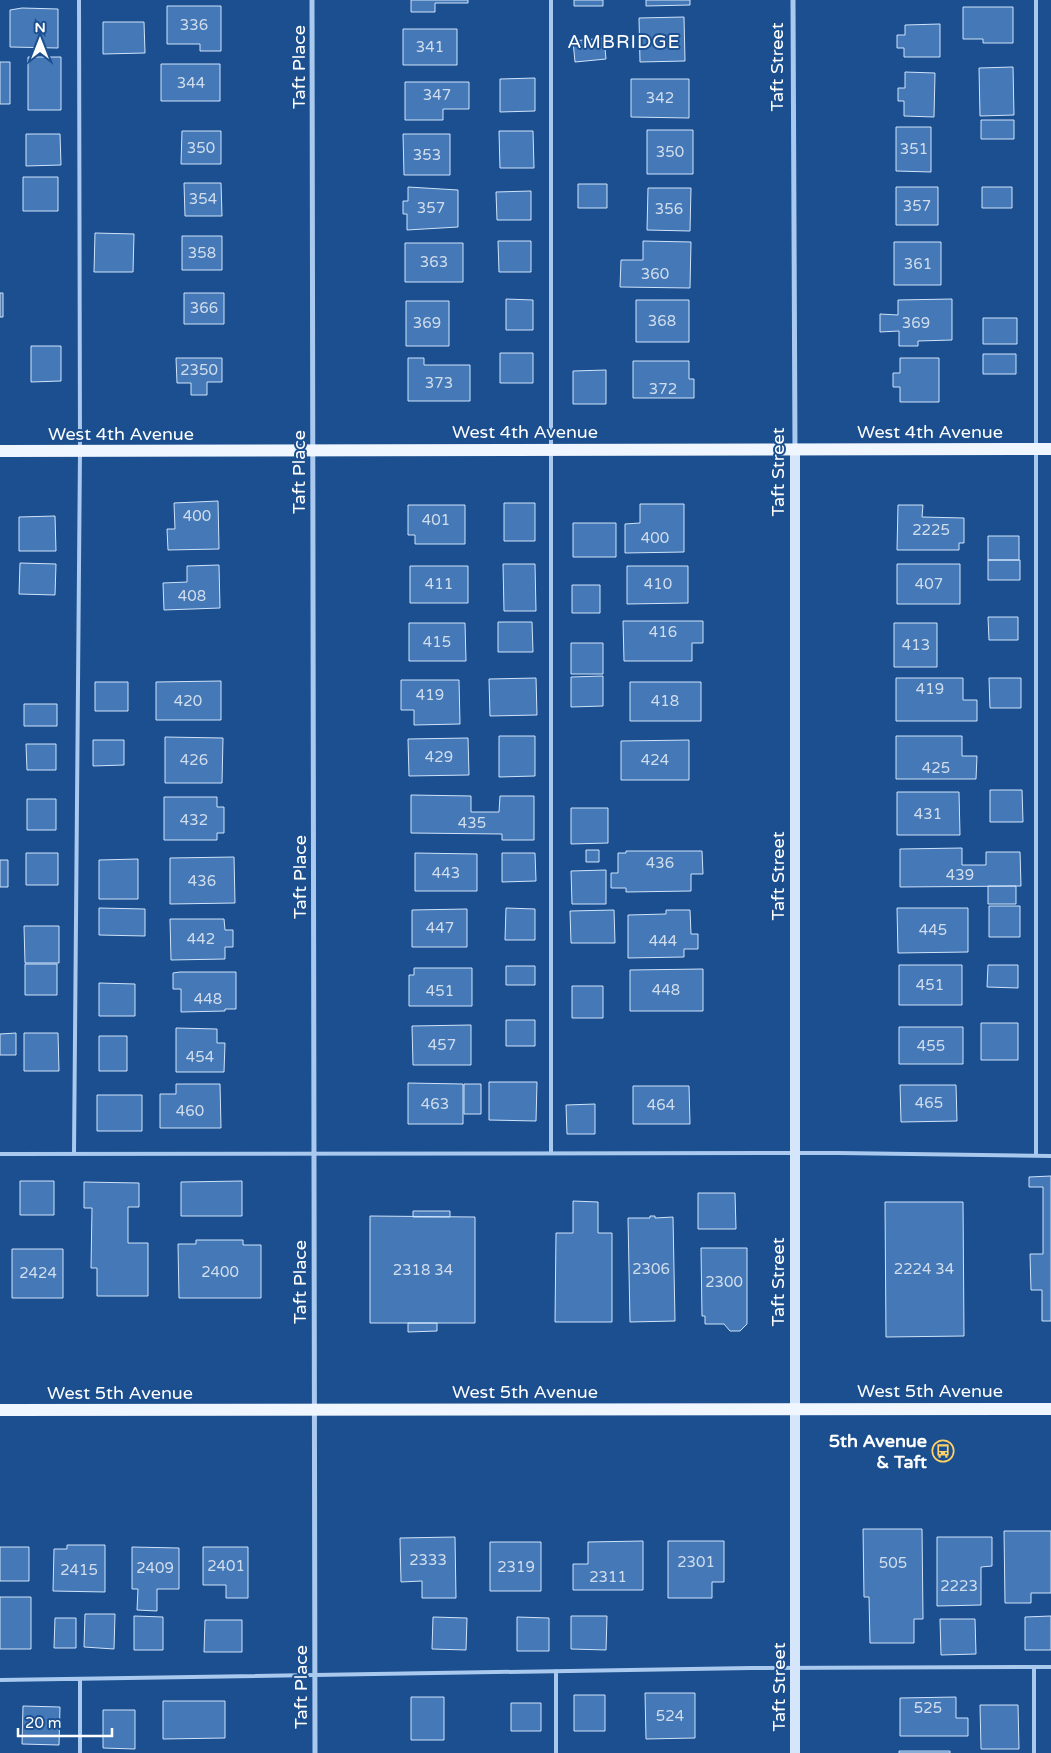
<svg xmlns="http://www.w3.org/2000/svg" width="1051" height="1753" font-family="'Varela Round',sans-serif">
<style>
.building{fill:#4478b7;stroke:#cfe3fa}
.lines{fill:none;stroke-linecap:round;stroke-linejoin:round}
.lane{stroke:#a9c9ee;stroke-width:4}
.street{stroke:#a9c9ee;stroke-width:5}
.secondary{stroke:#d6e6fa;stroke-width:10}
.primary{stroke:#f0f6ff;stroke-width:12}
.labels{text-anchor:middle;stroke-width:4;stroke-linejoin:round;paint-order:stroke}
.number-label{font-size:15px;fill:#d0dded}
.street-label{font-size:18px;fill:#fff;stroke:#1b4f8f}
.poi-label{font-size:18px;font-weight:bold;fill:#fff;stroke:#1b4f8f;text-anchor:end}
.neighbourhood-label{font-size:19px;letter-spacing:1px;fill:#fff;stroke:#1b4f8f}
</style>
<rect width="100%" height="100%" fill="#1b4f8f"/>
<path class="building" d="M411,0H468V3H435V12H411Z
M574,0H603V6H574Z
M646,0H690V5L646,6Z
M167,6H221V51H200V44H167Z
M963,7H1013V43H983V39H963Z
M22,8L58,9V48L10,47V10Z
M684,17L685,61L640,62L639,18Z
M103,22H144L145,53L103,54Z
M940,24V57H904V48H897V35H905V25Z
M403,29H457V65H403Z
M604,38L606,59L575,62L573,41Z
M28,57H61V110H28Z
M0,62H10V104H0Z
M161,64H220V101H161Z
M1013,67L1014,115L980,116L979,68Z
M905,72L935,73L934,117L904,116V101H898V88H905Z
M535,78V111L500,112V79Z
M631,79H689V118L631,117Z
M405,82H469V109H443V120H405Z
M981,120H1014V139H981Z
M896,127H931V172L896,171Z
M647,130H693V174H647Z
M182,131H221V164H181Z
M499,131H533L534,168H500Z
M26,134H60L61,165L26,166Z
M403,134H450V175H404Z
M23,177H58V211H23Z
M184,183H221L222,216H185Z
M578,184H607V208H578Z
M408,187L458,190V227L407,230V214H403V201H408Z
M896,187H938V225H896Z
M982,187H1012V208H982Z
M648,188H691L690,231L647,230Z
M531,191V220H497L496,192Z
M95,233L134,234L133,272H94Z
M182,236H222V270H182Z
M498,241H531V272H499Z
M643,241L691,242L690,288L620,287L621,260H643Z
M894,242H941V285H894Z
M405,243H463V282H405Z
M0,293H3V317H0Z
M184,293H224V324H184Z
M506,299L533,300V330H506Z
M952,299V340L918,341V346H899V331L880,332V314L898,315V300Z
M636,300H689V342H636Z
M406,301H449V346H406Z
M983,318H1017V344H983Z
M31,346H61V381L31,382Z
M500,353H533V383H500Z
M983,354H1016V374H983Z
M176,358H222V382H207V395H191V383H177Z
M408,358H424V365H470V401H408Z
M900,358H939V402H900V387H893V373H900Z
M633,361H689V379H694V398H633Z
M606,370V404H573V371Z
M218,501L219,549L168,550L167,529H175L174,503Z
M504,503H535V541H504Z
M640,504H684V552L625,553V524L640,523Z
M408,505H465V544H415V535H408Z
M898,505H923L922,517L964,518V543H959V550H897Z
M55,516L56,551H19V517Z
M573,523H616V557H573Z
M988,536H1019V560H988Z
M988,560H1020V580H988Z
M20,563L56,564L55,595L19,594Z
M503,564H535L536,611H504Z
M897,564H960V604H897Z
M219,565L220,608L164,610L163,583L187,582V566Z
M410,566H468V603H410Z
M627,566H688V603L627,604Z
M572,585H600V613H572Z
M988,617H1018V640H989Z
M623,621H703V643H692V661H624Z
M498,622H532L533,652H498Z
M409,623H465L466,661H409Z
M894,623H937V667H894Z
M571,643H603V674H571Z
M603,676V706L571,707V677Z
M536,678L537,715L490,716L489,679Z
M896,678H963V700H977V721H896Z
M989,678H1021V708H990Z
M401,680H459L460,724L414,725V710H401Z
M221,681V720H156V682Z
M95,682H128V711H95Z
M630,682H701V721H630Z
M24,704H57V726H24Z
M499,736H535V776L499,777Z
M896,736H962V756H977L976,779H896Z
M165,737L223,738L222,783H165Z
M468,738L469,775L409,776L408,739Z
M93,740H124V765L93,766Z
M689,740V780H621V741Z
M26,744H56V770H27Z
M990,790H1022L1023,822H990Z
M897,792H959L960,835H897Z
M411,795L471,796V812H499L500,796H534V840H502V834L411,833Z
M164,797H217V807H224V833H217V840H164Z
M27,799H56V830H27Z
M571,808H608V843L571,844Z
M962,848V865H986V852H1020L1021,886L900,887V849Z
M586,850H599V862H586Z
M626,851H702L703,874H691V891L626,892V888H611V873H618V853H626Z
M26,853H58V885H26Z
M415,853L477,854V891H415Z
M502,853H535L536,881L502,882Z
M234,857L235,903L170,904V858Z
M138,859V899H99V860Z
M0,860H8V887H0Z
M606,870V904H572L571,871Z
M988,886H1016V904H988Z
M989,906H1020V937H989Z
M99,908L145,909V936L99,935Z
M506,908L535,909V940H505Z
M897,908H968V952L898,953Z
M467,909V947H412V910Z
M614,910L615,943H571L570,911Z
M666,910H690L691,934H698V949H684V957L628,958V915L666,914Z
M170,919H224L225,930H233V947H225V959L171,960Z
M24,926H59V963H25Z
M25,964H57V995H25Z
M899,965H962V1005H899Z
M988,965H1018V988L987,987Z
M506,966H535V985H506Z
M414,968H472V1006H409V975H414Z
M703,969V1011H630V970Z
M180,972H236V1009H225V1011L181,1012V989H173V973Z
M99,983L135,984V1016H99Z
M572,986H603V1018H572Z
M506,1020H535V1046H506Z
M981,1023H1018V1060H981Z
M471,1025V1065H413L412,1026Z
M899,1027H963V1064H899Z
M176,1028L217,1029V1043H225L224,1072H176Z
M16,1033V1055H0V1034Z
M24,1033H58L59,1071H24Z
M99,1036H127V1071H99Z
M489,1082H537L536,1121L489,1120Z
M408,1083L463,1084V1124H408Z
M176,1084H220L221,1128H160V1094H176Z
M464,1084H481V1114H464Z
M900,1085H956L957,1121L901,1122Z
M633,1086H689L690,1124H633Z
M97,1095H142V1131H97Z
M595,1104V1134H567L566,1105Z
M1051,1176V1321H1042V1290H1031L1030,1254H1043V1187H1029V1177Z
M20,1181H54V1215H20Z
M242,1181V1216H181V1182Z
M84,1182L139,1183V1207H128V1243H148V1296H97V1268H91L92,1208H84Z
M698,1193H735L736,1229H698Z
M573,1201L598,1202V1233H612V1322H555L556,1233H573Z
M885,1202H963L964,1336L886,1337Z
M413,1211H450V1217H413Z
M370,1216L475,1217V1323H370Z
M650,1216H655V1218L673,1217L675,1321L630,1322L628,1218H650Z
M196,1240H243V1245H261V1298H179L178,1244H196Z
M701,1248H747V1324L740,1331H730L724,1324H705V1316H702Z
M12,1249H63V1298H12Z
M408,1323H437V1331L408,1332Z
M863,1529H922L923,1619H914V1643H870L869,1597H864Z
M1004,1531H1051V1593H1031V1603H1005Z
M455,1537L456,1598H422V1581L401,1582L400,1538Z
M937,1537H992V1566L981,1567V1605L937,1606Z
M643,1541V1590H573V1564H588V1542Z
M668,1541H724V1582H712V1598H668Z
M490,1542H541V1591H490Z
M67,1545H105V1592L53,1591L54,1549H67Z
M0,1547H29V1581H0Z
M132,1547L179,1548V1589H157V1611L137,1610L138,1589H132Z
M203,1547H248V1598H226V1585H203Z
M0,1597H31V1649H0Z
M85,1614H115L114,1649L84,1647Z
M134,1616L163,1617V1650H134Z
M571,1616H607L606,1650L571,1649Z
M1051,1616V1650H1025V1617Z
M433,1617L467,1618L466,1650L432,1649Z
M517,1617L549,1618V1651H517Z
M55,1618H76V1648H54Z
M940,1619H975L976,1654L941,1655Z
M205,1620H242V1652H204Z
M645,1693H695V1738L646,1739Z
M574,1695H605V1731H574Z
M411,1697H444V1740H411Z
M956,1697V1718H968V1736H900V1698Z
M163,1701H225V1738L163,1739Z
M511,1703H541V1731H511Z
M980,1705H1018L1019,1749H981Z
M23,1706L60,1707L59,1745L22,1744Z
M103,1710H135V1749L103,1748Z
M899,1751H950V1753H899Z"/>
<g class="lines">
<path class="lane" d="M1036,0V1156
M551,1153V0
M0,1154L839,1153L1051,1156
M74,1154L80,451L79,0
M1034,1667V1753
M0,1680L751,1668L1051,1667
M80,1680V1753
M556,1753V1671"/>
<path class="street" d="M312,0L315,1753
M793,0L795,449"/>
<path class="secondary" d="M795,450V1753"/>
<path class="primary" d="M0,451L1051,449
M0,1410L1051,1409"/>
</g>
<defs>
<g id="bus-ring" transform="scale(1.125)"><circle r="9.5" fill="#1b4f8f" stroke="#ffd166" stroke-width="1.5"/><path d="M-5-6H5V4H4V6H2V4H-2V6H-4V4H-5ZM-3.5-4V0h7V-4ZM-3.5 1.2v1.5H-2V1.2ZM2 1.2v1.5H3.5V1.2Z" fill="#ffd166"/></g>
</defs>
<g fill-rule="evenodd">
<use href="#bus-ring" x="943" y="1451"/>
</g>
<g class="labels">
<g class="number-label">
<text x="194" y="30">336</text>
<text x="430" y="52">341</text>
<text x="191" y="88">344</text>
<text x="437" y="100">347</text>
<text x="660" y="103">342</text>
<text x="201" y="153">350</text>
<text x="914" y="154">351</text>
<text x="670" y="157">350</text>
<text x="427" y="160">353</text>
<text x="203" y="204">354</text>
<text x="917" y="211">357</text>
<text x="431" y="213">357</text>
<text x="669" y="214">356</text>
<text x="202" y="258">358</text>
<text x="434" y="267">363</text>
<text x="918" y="269">361</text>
<text x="655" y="279">360</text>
<text x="204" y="313">366</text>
<text x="662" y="326">368</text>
<text x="427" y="328">369</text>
<text x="916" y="328">369</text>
<text x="199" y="375">2350</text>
<text x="439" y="388">373</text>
<text x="663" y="394">372</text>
<text x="197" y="521">400</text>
<text x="436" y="525">401</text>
<text x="931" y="535">2225</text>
<text x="655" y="543">400</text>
<text x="439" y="589">411</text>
<text x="658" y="589">410</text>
<text x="929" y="589">407</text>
<text x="192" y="601">408</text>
<text x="663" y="637">416</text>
<text x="437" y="647">415</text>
<text x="916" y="650">413</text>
<text x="930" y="694">419</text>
<text x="430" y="700">419</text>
<text x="188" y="706">420</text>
<text x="665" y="706">418</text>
<text x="439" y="762">429</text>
<text x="194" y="765">426</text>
<text x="655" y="765">424</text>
<text x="936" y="773">425</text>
<text x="928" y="819">431</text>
<text x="194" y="825">432</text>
<text x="472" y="828">435</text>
<text x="660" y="868">436</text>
<text x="446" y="878">443</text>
<text x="960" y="880">439</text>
<text x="202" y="886">436</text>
<text x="440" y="933">447</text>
<text x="933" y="935">445</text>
<text x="201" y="944">442</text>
<text x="663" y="946">444</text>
<text x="930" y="990">451</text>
<text x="666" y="995">448</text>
<text x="440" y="996">451</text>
<text x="208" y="1004">448</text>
<text x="442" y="1050">457</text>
<text x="931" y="1051">455</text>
<text x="200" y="1062">454</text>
<text x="929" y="1108">465</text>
<text x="435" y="1109">463</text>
<text x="661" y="1110">464</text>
<text x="190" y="1116">460</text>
<text x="651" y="1274">2306</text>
<text x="924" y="1274">2224 34</text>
<text x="423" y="1275">2318 34</text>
<text x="220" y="1277">2400</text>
<text x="38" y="1278">2424</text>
<text x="724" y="1287">2300</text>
<text x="428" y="1565">2333</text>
<text x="696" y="1567">2301</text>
<text x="893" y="1568">505</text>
<text x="226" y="1571">2401</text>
<text x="516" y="1572">2319</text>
<text x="155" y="1573">2409</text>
<text x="79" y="1575">2415</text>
<text x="608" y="1582">2311</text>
<text x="959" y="1591">2223</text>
<text x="928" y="1713">525</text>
<text x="670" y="1721">524</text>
</g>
<g class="street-label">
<text transform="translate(299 67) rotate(-90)" y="6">Taft Place</text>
<text transform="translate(777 67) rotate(-90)" y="6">Taft Street</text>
<text x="525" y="438">West 4th Avenue</text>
<text x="930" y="438">West 4th Avenue</text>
<text x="121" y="440">West 4th Avenue</text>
<text transform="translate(299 472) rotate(-90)" y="6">Taft Place</text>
<text transform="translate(778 472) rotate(-90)" y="6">Taft Street</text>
<text transform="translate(778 876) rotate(-90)" y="6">Taft Street</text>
<text transform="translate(300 877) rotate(-90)" y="6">Taft Place</text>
<text transform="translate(300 1282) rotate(-90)" y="6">Taft Place</text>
<text transform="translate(778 1282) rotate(-90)" y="6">Taft Street</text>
<text x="930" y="1397">West 5th Avenue</text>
<text x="525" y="1398">West 5th Avenue</text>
<text x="120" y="1399">West 5th Avenue</text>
<text transform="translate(301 1687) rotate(-90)" y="6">Taft Place</text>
<text transform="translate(779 1687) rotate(-90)" y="6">Taft Street</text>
</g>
<g class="poi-label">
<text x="927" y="1447">5th Avenue<tspan x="927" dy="21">&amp; Taft</tspan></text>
</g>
<g class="neighbourhood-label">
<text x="624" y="48">AMBRIDGE</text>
</g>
</g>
<g transform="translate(40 40)" stroke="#1b4f8f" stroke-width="4" paint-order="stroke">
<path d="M0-4L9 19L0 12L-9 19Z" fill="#ffffff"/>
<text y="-8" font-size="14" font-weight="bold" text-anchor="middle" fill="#ffffff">N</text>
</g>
<path d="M18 1728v8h94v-8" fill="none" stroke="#ffffff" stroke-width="2.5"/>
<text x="25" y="1728" font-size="15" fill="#ffffff" stroke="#1b4f8f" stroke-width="4" paint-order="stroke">20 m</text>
</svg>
